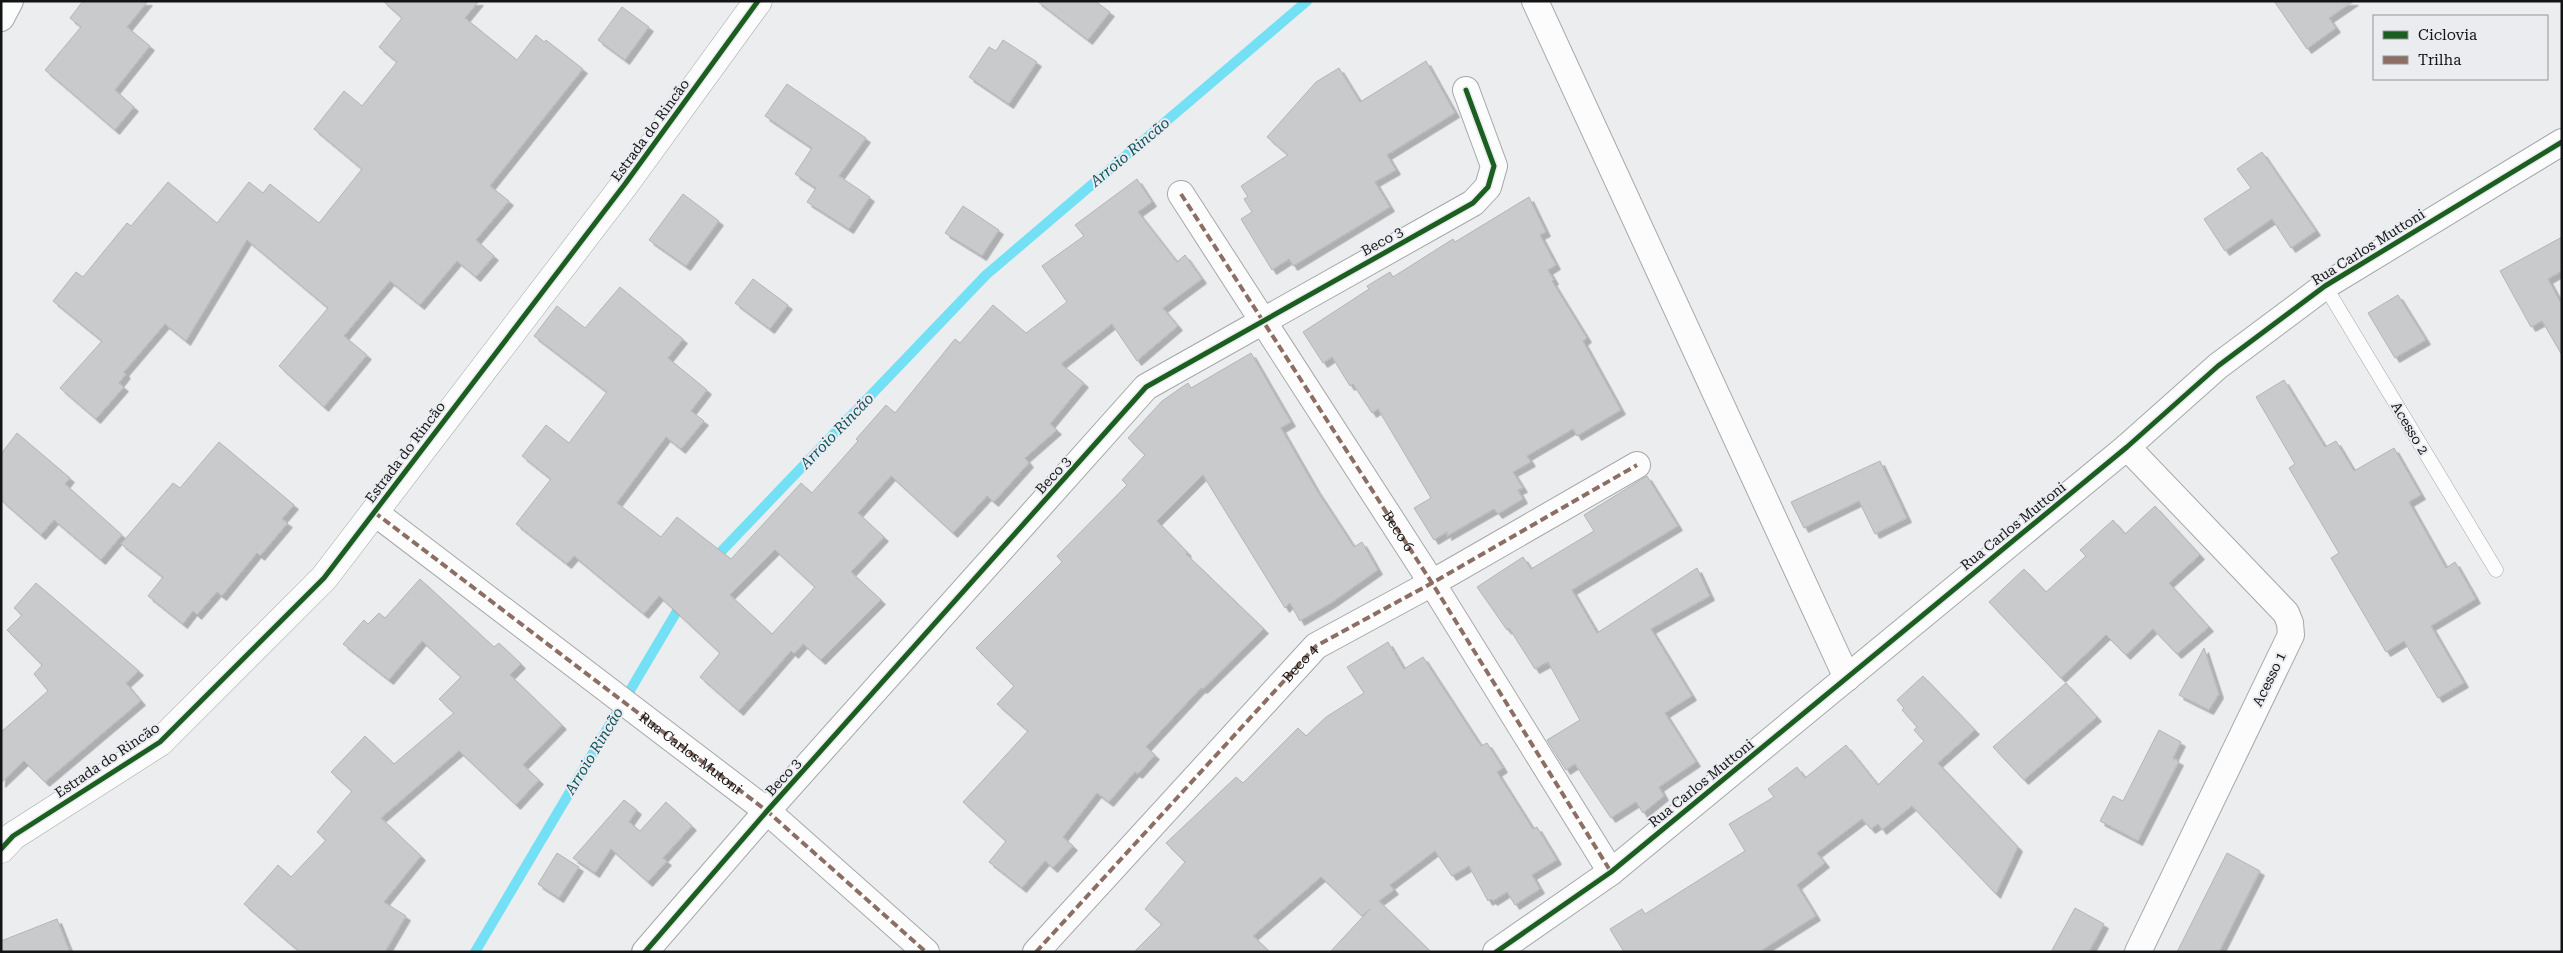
<svg xmlns="http://www.w3.org/2000/svg" width="2563" height="953" font-family="'Roboto Serif',serif">
<style>
.lines{fill:none;stroke-linecap:round;stroke-linejoin:round}
.stream{stroke:#73e0f5;stroke-width:10}
.building{fill:#c9cacc;stroke:#b4b5b6;fill-rule:evenodd;filter:url(#shadow)}
.service-casing{stroke:#a6a7a9;stroke-width:15}
.minor-casing{stroke:#a6a7a9;stroke-width:28}
.tertiary-casing{stroke:#a6a7a9;stroke-width:29}
.service{stroke:#fcfcfd;stroke-width:14}
.minor{stroke:#fcfcfd;stroke-width:26}
.tertiary{stroke:#fcfcfd;stroke-width:28}
.quiet{stroke:#8d6e63;stroke-width:4;stroke-dasharray:8 4;stroke-linecap:butt}
.cycleway-casing{stroke:#eaecf0;stroke-width:8}
.cycleway{stroke:#1b5e20;stroke-width:5}
.labels{text-anchor:middle;stroke-width:4;stroke-linejoin:round;paint-order:stroke}
.street-label{font-size:14px;fill:#131415;stroke:#eaecf0}
.water-label{font-size:15px;font-style:italic;fill:#12525d;stroke:#eaecf0}
</style>
<defs>
<filter id="shadow"><feDropShadow dx="4.5" dy="4.5" stdDeviation="0" flood-color="#0004"/></filter>
</defs>
<rect width="100%" height="100%" fill="#ebedef"/>
<g class="lines">
<path class="stream" d="M713,560L986,275L1307,1
M475,952L683,601"/>
</g>
<path class="building" d="M83,1H148L127,27L150,46L115,90L134,107L115,130L45,70L81,27L70,18Z
M383,1H479L465,18L517,60L536,35L544,42L546,40L583,69L490,186L509,201L476,240L494,256L476,277L457,261L420,305L390,281L344,336L367,355L324,407L279,366L328,308L247,240L186,341L165,324L124,372L126,374L119,383L124,387L96,419L60,388L102,341L53,301L76,272L83,277L127,223L131,226L168,182L217,223L249,182L263,193L270,184L319,223L362,169L314,129L344,91L362,106L397,62L379,47L402,18Z
M1037,1H1095L1110,12L1088,40Z
M2274,1H2354L2329,18L2336,28L2307,49Z
M622,7L649,27L625,60L598,40Z
M1003,40L1037,62L1009,104L969,77L989,47L996,51Z
M1426,61L1455,113L1387,155L1396,170L1375,182L1390,207L1293,266L1289,259L1272,270L1241,219L1252,212L1244,199L1248,197L1241,186L1288,155L1267,137L1316,82L1339,68L1360,102Z
M787,84L866,138L839,176L870,197L849,229L807,202L816,188L795,174L812,148L765,116Z
M2262,152L2316,231L2291,248L2272,219L2225,251L2204,219L2251,188L2237,169Z
M1137,179L1152,202L1138,212L1177,262L1185,255L1202,279L1163,308L1178,326L1137,361L1112,324L1061,364L1084,383L1050,424L1057,430L1025,458L1029,463L994,502L987,496L953,533L891,476L858,513L884,537L851,572L881,600L821,660L803,644L794,654L791,651L739,711L700,677L720,653L659,596L644,614L574,556L567,564L516,524L551,479L522,456L546,425L569,443L607,392L534,336L557,306L585,328L620,287L683,339L668,358L707,390L691,411L704,421L681,449L666,437L617,503L661,537L677,517L731,559L801,483L812,493L858,441L856,439L886,405L895,413L955,339L960,343L993,305L1026,333L1067,302L1042,266L1084,236L1075,225ZM775,550L815,587L772,634L730,595Z
M683,194L719,221L686,266L649,240Z
M1529,197L1546,232L1540,235L1556,265L1548,270L1554,280L1552,281L1587,338L1583,341L1621,410L1577,436L1573,429L1527,456L1531,462L1513,472L1523,488L1518,490L1523,499L1498,514L1494,509L1447,536V532L1434,540L1414,508L1431,498L1378,409L1372,413L1353,384L1350,386L1332,357L1323,363L1303,332L1369,289L1367,286L1390,272L1393,277L1453,239L1455,242Z
M963,206L999,230L982,256L945,233Z
M2562,237V271L2548,279L2562,305V355L2542,321L2531,327L2500,271Z
M753,279L788,305L770,329L735,303Z
M2398,295L2426,340L2395,358L2368,313Z
M1251,353L1291,422L1281,428L1316,489L1354,547L1362,542L1378,570L1331,603L1300,621L1290,603L1285,608L1203,475L1157,521L1187,552L1186,554L1264,629L1203,689L1201,688L1146,747L1155,755L1138,774L1135,772L1109,802L1097,793L1063,837L1073,846L1053,868L1045,861L1022,888L989,862L1006,841L963,802L1028,731L997,704L1014,686L976,648L1062,562L1057,556L1127,485L1122,480L1145,455L1128,438L1162,401L1188,383L1191,388Z
M2284,380L2325,447L2336,441L2354,471L2394,448L2421,495L2409,502L2446,568L2455,562L2476,599L2431,626L2464,683L2438,698L2404,641L2386,652L2331,558L2339,553L2289,468L2295,464L2256,397Z
M17,433L70,478L65,484L122,535L101,560L54,520L41,535L1,500V454Z
M219,442L294,505L282,519L288,523L260,556L257,553L222,596L217,592L197,615L193,611L183,624L148,596L163,577L121,544L173,483L180,488Z
M1880,461L1907,518L1875,534L1859,501L1804,528L1791,502Z
M1647,476L1678,526L1572,590L1597,633L1697,568L1710,596L1651,629L1692,696L1665,713L1696,762L1659,787L1664,796L1643,813L1636,802L1611,818L1575,764L1566,770L1547,740L1580,720L1548,662L1535,669L1509,628L1507,630L1477,587L1523,557L1531,569L1594,531L1584,515Z
M2155,506L2200,555L2169,583L2209,627L2177,654L2153,629L2126,655L2106,635L2061,678L1989,602L2024,569L2046,592L2086,556L2080,550L2113,520L2125,534Z
M420,579L494,647L499,643L521,664L510,675L562,725L523,765L539,780L516,805L459,751L381,818L421,856L384,902L406,916L385,952H300L244,904L278,865L291,877L326,840L317,832L352,791L331,772L365,736L394,764L454,713L439,699L461,677L422,641L389,680L343,644L364,620L368,624L379,613L385,618Z
M36,583L139,671L126,683L141,701L45,782L24,761L1,783V732L48,691L34,674L42,665L7,630L22,615L14,608Z
M1388,642L1404,669L1423,657L1481,746L1487,743L1503,768L1497,772L1533,829L1537,827L1557,860L1532,875L1540,889L1515,905L1507,892L1493,901L1491,899L1488,901L1469,866L1452,876L1435,851L1390,885L1394,890L1379,901L1431,952H1330L1370,909L1362,916L1321,877L1253,936L1270,952H1134L1162,924L1145,909L1185,862L1166,843L1236,777L1243,783L1298,728L1306,736L1326,717L1364,693L1347,667Z
M2204,648L2219,694L2209,710L2179,695Z
M1923,676L1975,730L1938,763L2018,847L1996,894L1912,806L1882,830L1878,824L1871,829L1862,819L1817,853L1825,863L1797,885L1816,916L1759,952H1624L1610,929L1642,909L1645,914L1745,851L1729,824L1774,797L1768,789L1797,767L1805,778L1846,745L1878,785L1924,741L1914,730L1917,727L1902,710L1904,708L1897,700Z
M2066,683L2097,717L2024,780L1993,747Z
M2159,730L2181,742L2173,758L2179,761L2138,841L2100,821L2113,796L2123,801Z
M624,800L637,810L629,822L640,831L666,802L692,826L663,858L667,861L648,882L611,849L595,873L573,858Z
M557,853L579,867L559,898L538,884Z
M2227,853L2260,871L2219,952H2177Z
M2075,908L2104,924L2089,952H2051Z
M57,919L70,952H1V941Z"/>
<g class="lines">
<g class="service-casing">
<path id="service" d="M2325,286L2496,570"/>
</g>
<g class="minor-casing">
<g id="minor">
<path d="M1535,1L1847,678"/>
<path d="M1,18L10,1"/>
<path d="M1181,194L1432,583L1611,872"/>
<path d="M2127,447L2286,613L2290,623L2291,635L2138,952"/>
<path d="M374,512L767,811L926,952"/>
<path d="M645,952L767,811L1146,387L1473,203L1488,187L1494,166L1466,90"/>
<path id="s1" d="M1036,952L1316,646L1432,583L1637,465"/>
<path d="M1496,952L1611,872L2127,447L2218,366L2325,286L2562,142"/>
</g>
</g>
<g class="tertiary-casing">
<path id="tertiary" d="M1,849L13,836L160,742L324,578L625,184L758,1"/>
</g>
<use href="#service" class="service"/>
<use href="#minor" class="minor"/>
<use href="#tertiary" class="tertiary"/>
<g class="quiet">
<path id="s2" d="M1181,194L1432,583L1611,872"/>
<path id="s3" d="M374,512L767,811L926,952"/>
<path d="M1036,952L1316,646L1432,583L1637,465"/>
</g>
<g class="cycleway-casing">
<path id="cycleway" d="M1,849L13,836L160,742L324,578L625,184L758,1
M645,952L767,811L1146,387L1473,203L1488,187L1494,166L1466,90
M1496,952L1611,872L2127,447L2218,366L2325,286L2562,142"/>
</g>
<use href="#cycleway" class="cycleway"/>
</g>
<g class="labels">
<g class="street-label">
<text transform="translate(650 130) rotate(-54)" y="5">Estrada do Rincão</text>
<text transform="translate(1382 241) rotate(-29)" y="5">Beco 3</text>
<text transform="translate(2368 247) rotate(-32)" y="5">Rua Carlos Muttoni</text>
<text transform="translate(2410 428) rotate(59)" y="5">Acesso 2</text>
<text transform="translate(405 452) rotate(-53)" y="5">Estrada do Rincão</text>
<text transform="translate(1053 475) rotate(-48)" y="5">Beco 3</text>
<text transform="translate(2013 526) rotate(-39)" y="5">Rua Carlos Muttoni</text>
<text dy="5" stroke="none"><textPath href="#s2" startOffset="401">Beco 6</textPath></text>
<text dy="5" stroke="none"><textPath href="#s1" startOffset="391">Beco 4</textPath></text>
<text transform="translate(2269 679) rotate(-64)" y="5">Acesso 1</text>
<text dy="5" stroke="none"><textPath href="#s3" startOffset="398">Rua Carlos Mutoni</textPath></text>
<text transform="translate(107 760) rotate(-34)" y="5">Estrada do Rincão</text>
<text transform="translate(783 777) rotate(-48)" y="5">Beco 3</text>
<text transform="translate(1701 783) rotate(-39)" y="5">Rua Carlos Muttoni</text>
</g>
<g class="water-label">
<text transform="translate(1130 152) rotate(-40)" y="5">Arroio Rincão</text>
<text transform="translate(837 431) rotate(-46)" y="5">Arroio Rincão</text>
<text transform="translate(594 751) rotate(-59)" y="5">Arroio Rincão</text>
</g>
</g>
<rect width="2563" height="953" fill="none" stroke="#131415" stroke-width="5"/>
<rect x="2373" y="15" width="175" height="65" fill="#eaecf0" stroke="#949698"/>
<rect x="2383" y="31" width="25" height="8" fill="#1b5e20" stroke="#949698"/>
<text x="2418" y="40" font-size="15" fill="#131415">Ciclovia</text>
<rect x="2383" y="56" width="25" height="8" fill="#8d6e63" stroke="#949698"/>
<text x="2418" y="65" font-size="15" fill="#131415">Trilha</text>
</svg>
